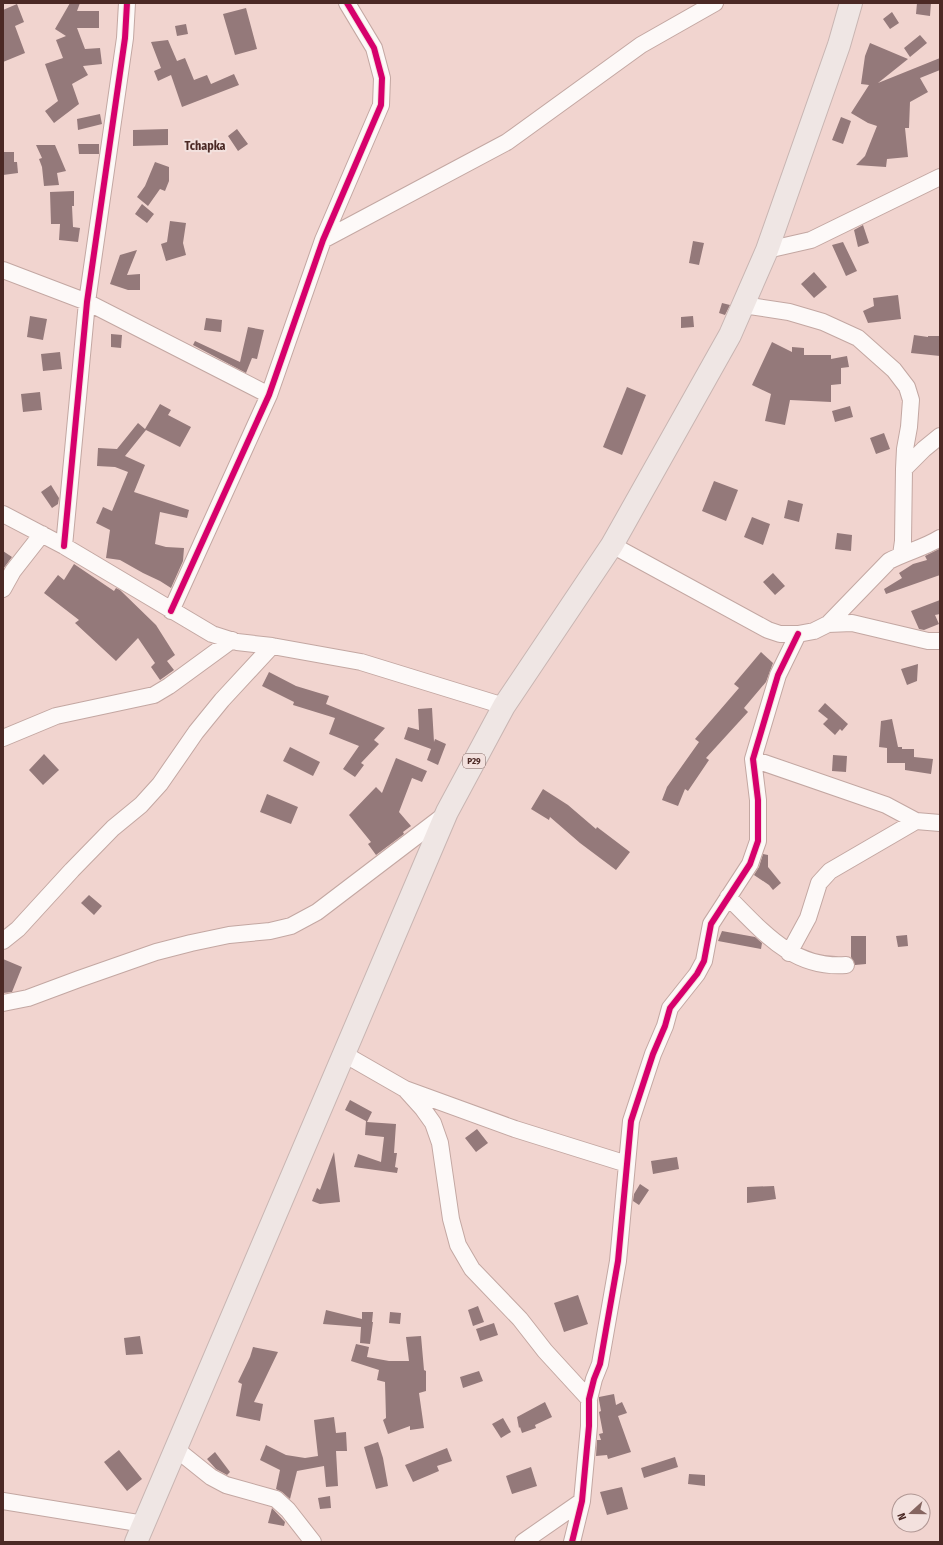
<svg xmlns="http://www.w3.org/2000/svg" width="943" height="1545" font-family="'Fira Sans Condensed',sans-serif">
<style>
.building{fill:#94797a}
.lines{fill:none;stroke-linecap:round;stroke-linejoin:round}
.minor-casing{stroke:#c3a7a2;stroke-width:18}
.primary-casing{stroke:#c8b5b2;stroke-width:24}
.minor{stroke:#fdf9f8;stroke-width:16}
.primary{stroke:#efe6e4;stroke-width:22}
.cycleway-casing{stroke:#f3e1de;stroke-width:8}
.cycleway{stroke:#d6006c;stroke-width:6}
.labels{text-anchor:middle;stroke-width:4;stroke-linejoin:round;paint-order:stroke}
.shield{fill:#f3e1de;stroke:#7d605c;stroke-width:1}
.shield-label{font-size:9px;font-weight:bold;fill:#4b2925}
.quarter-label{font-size:12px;font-weight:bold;fill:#4b2925;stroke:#f3e1de}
</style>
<rect width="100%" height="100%" fill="#f1d4cf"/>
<path class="building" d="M70,3H80L77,11H99V28H77L85,49L100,48L102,64L83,66L88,75L72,84L79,104L54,123L45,111L58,101L45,64L63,58L56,40L66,36L55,29Z
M917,3H931L930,16L916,14Z
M17,4L24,22L15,26L25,53L3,62V10Z
M246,8L257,49L235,55L223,14Z
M892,12L899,23L890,29L883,19Z
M186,24L188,34L177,36L175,26Z
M920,35L927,43L910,57L904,48Z
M168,40L177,61L185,58L194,80L207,75L211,84L234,74L239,85L182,107L171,75L158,81L154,71L161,68L151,42Z
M870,43L908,59L878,83L940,58V70L920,78L928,92L910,102L909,128H905L908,157L887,159L886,167L856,165L865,156L877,126L868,123L851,113L869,85L861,84L865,56Z
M100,114L102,124L78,130L77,119Z
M841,117L851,121L843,144L832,140Z
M168,129V145L133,146V130Z
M237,129L248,144L238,151L228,136Z
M78,144H99V154H79Z
M36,145H55L66,171L57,173L59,185L44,186L42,167L39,159L42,158Z
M3,152H14V162H17L18,173L3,175Z
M155,162L169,167V181L165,191L160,189L148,206L137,197L145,186Z
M74,191V206H72L73,227L80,228L78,242L59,240L60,224H51L50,192Z
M142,204L154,214L147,223L135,214Z
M170,221L186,223L183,243L186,255L166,261L161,244L167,242Z
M863,225L869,243L858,247L854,230Z
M693,241L704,243L699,265L689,263Z
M843,242L857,271L846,276L832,245Z
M137,250L127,275L140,274V290H128L110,284L120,255Z
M814,272L827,287L814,298L801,284Z
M898,295L901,319L868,323L863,311L874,306L873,298Z
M722,303L730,305L725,315L719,313Z
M30,316L47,319L43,340L27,337Z
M693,316L694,327L681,328V317Z
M206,318L222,320L221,332L204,330Z
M248,327L264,330L257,359L252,358L246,373L193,345L195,341L240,362Z
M111,334L122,335L121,348L111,347Z
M914,335L928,337V336H940V356L911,353Z
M772,342L792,352V347L804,348V355H831V359L847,356L849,367L841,368V384L831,385V402L790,400L785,425L765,421L771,394L752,385Z
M60,352L62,369L43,371L41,354Z
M627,387L646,395L622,455L603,447Z
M40,392L42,410L23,412L21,394Z
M160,404L171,410L168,415L191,427L180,447L146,430L125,456L145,465L134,492L189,510L187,518L160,512L155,544L166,547L184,548L183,561L171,588L160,581L143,573L120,560L106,558L110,530L96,523L103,507L112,511L128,472L115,467L97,466L98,448L117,449L138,423L145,429Z
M850,406L853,417L835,422L832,411Z
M884,433L890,449L876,454L870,438Z
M714,481L738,490L726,521L702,511Z
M51,485L59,498L58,504L52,508L41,492Z
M788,500L803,504L799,522L784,518Z
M752,517L770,524L763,545L744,537Z
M837,533L852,535L851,551L835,549Z
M939,549L940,575L886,594L884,589L902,578L899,573L913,564L927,560L925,556Z
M3,551L12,557L3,569Z
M74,564L114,591L116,588L120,590L156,625L175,655L167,661L174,670L160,680L151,667L155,663L138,638L116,661L75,623L79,620L44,593L58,575L64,580Z
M773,573L785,586L775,595L763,582Z
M940,600V614L935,615L939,624L924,630L919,629L911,611Z
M761,652L773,663L766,682L744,708L748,712L706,758L709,760L688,791L685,789L678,806L662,800L667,787L699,742L695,739L739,688L734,684Z
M918,664L917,681L907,685L901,669Z
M269,672L296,686L329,696L326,704L385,728L374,740L379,744L361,763L364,765L355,777L343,769L359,746L329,734L335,718L293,705L294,702L262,686Z
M825,703L848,724L842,731L840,729L835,735L823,724L828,719L818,711Z
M432,708L434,742L435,739L446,744L438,765L427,760L431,749L404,739L408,727L419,730L418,709Z
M892,719L898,747H902V749H914V757L933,759L931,774L905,770V763H887V748L879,747L881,721Z
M290,747L320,762L313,776L283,761Z
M44,754L59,770L43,785L29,770Z
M833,755L847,756L846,772L832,771Z
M396,758L427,771L422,782L412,778L399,812L411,826L403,832L404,834L376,855L368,844L371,842L349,815L376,787L382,793Z
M543,789L568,805L596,829L597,827L630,852L616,870L580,843L550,817L549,820L531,809Z
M267,794L298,807L291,824L260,812Z
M763,854L768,855V867L781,883L773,890L769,885L754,875L759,867Z
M89,895L102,906L94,915L81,903Z
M722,931L755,937L762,943L761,949L718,941Z
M907,935L908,946L898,947L896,936Z
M851,936H866V964L855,965L851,957Z
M3,959L22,967L12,992L3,993Z
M350,1100L372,1112L367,1122L396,1124L394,1153H397L395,1167L398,1168L397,1173L354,1167L358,1154L381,1162L384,1137L365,1135L366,1121L345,1110Z
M477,1129L488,1143L476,1152L465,1138Z
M334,1152L340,1202L320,1204L312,1201L317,1188L320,1190Z
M677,1157L679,1169L653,1174L651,1161Z
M640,1184L649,1190L639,1205L633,1201L634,1194Z
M774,1186L776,1199L747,1203V1187Z
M578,1295L588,1324L564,1332L554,1303Z
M478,1306L484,1322L473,1326L468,1310Z
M326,1310L362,1319V1312H373L372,1322H373L370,1344L360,1343L361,1327L323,1324Z
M390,1312L401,1313L400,1324L389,1323Z
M494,1323L498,1335L480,1341L476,1329Z
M140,1336L143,1354L126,1355L124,1338Z
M421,1336L424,1370L426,1371V1391L419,1393L424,1428L410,1430V1426L388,1434L383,1420L386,1418L385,1382L377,1380L379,1370L351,1361L356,1344L369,1347L367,1357L389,1361H409L406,1337Z
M253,1347L278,1352L254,1402L263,1404L260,1421L236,1416L242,1384L238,1382L250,1357Z
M479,1371L483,1381L463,1388L460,1377Z
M614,1394L616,1405L622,1402L627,1413L618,1416L631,1452L608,1459L607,1455L596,1456L597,1440H601L599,1434L603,1433L599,1412L601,1411L599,1400V1397Z
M545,1402L552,1417L535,1425L536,1428L522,1433L520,1427L519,1428L517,1417Z
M334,1417L336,1433L346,1432L347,1451H336L338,1486L326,1487L324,1466L297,1471L290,1499L282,1492L276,1489L280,1470L260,1460L266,1445L286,1455L305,1458L318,1456L314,1420Z
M503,1418L511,1432L501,1438L492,1424Z
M378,1442L383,1458L388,1486L376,1489L364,1447Z
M447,1448L452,1461L437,1466L439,1471L413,1482L405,1465Z
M119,1450L142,1479L127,1491L104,1462Z
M215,1452L230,1472L227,1475L216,1469L207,1459Z
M675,1457L678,1467L644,1478L641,1468Z
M531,1467L537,1486L512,1494L506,1476Z
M689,1474L705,1475V1486L688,1484Z
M622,1487L628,1509L607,1515L600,1492Z
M330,1496L331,1508L320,1509L318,1498Z
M272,1508L285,1522L284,1526L268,1523Z"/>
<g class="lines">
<g class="minor-casing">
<path id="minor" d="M323,240L507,142L641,45L715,3
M767,250L811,240L940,177
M3,270L87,302L269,395
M743,305L789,312L823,322L858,338L894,370L907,387L911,400L909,427L905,449L904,469
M3,514L64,546L212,634L237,642L272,646L361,662L504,706
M612,545L768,630L780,634H798L814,631L828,624L889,561C906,552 924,548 940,538
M64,546L87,302L125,38L127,3
M901,555L903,541L904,469L924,449L940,436
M3,589L13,571L42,534
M171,611L269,395L323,240L381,105L382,78L374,48L347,3
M828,624L852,623L928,641H940
M3,738L56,716L154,695L169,686L232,640
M753,759L886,805L916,821L940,823
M728,897C763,932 793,969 846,965
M3,941L18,929L72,870L113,828L141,805L160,784L196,732L222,700L272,646
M789,953L808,918L819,883L830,871L916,821
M3,1003L28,998L79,979L156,952L191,943L229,935L270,931L291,926L317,912L447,813
M344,1054L405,1089L515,1129L627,1164
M405,1089L423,1109L433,1123L440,1143L451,1219L458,1245L472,1269L520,1319L545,1351L589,1399
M176,1449L211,1477L226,1485L276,1499L288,1510L313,1542
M3,1501L144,1524
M523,1542L582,1501
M572,1542L582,1501L589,1426V1399L594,1379L600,1364L618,1261L631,1121L653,1054L665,1026L670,1008L697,974L704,961L711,924L750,864L758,841V800L753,759L778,675L798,634"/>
</g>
<g class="primary-casing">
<path id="primary" d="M136,1542L447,812L504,706L612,545L730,335L767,250L839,45L851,3"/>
</g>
<use href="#minor" class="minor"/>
<use href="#primary" class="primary"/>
<g class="cycleway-casing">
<path id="cycleway" d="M64,546L87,302L125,38L127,3
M171,611L269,395L323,240L381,105L382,78L374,48L347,3
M572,1542L582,1501L589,1426V1399L594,1379L600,1364L618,1261L631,1121L653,1054L665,1026L670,1008L697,974L704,961L711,924L750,864L758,841V800L753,759L778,675L798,634"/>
</g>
<use href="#cycleway" class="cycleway"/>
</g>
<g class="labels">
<rect class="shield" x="463" y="754" width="22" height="14" rx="3"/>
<g class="shield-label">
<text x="474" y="764">P29</text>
</g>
<g class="quarter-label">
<text x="205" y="150">Tchapka</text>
</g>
</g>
<rect width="943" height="1545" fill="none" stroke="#4b2925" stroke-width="8"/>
<g transform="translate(911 1513) rotate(249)"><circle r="19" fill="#f3e1de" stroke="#b09794"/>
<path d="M0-3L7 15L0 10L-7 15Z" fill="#856560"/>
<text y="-6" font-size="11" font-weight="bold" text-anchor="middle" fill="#4b2925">N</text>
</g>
</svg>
